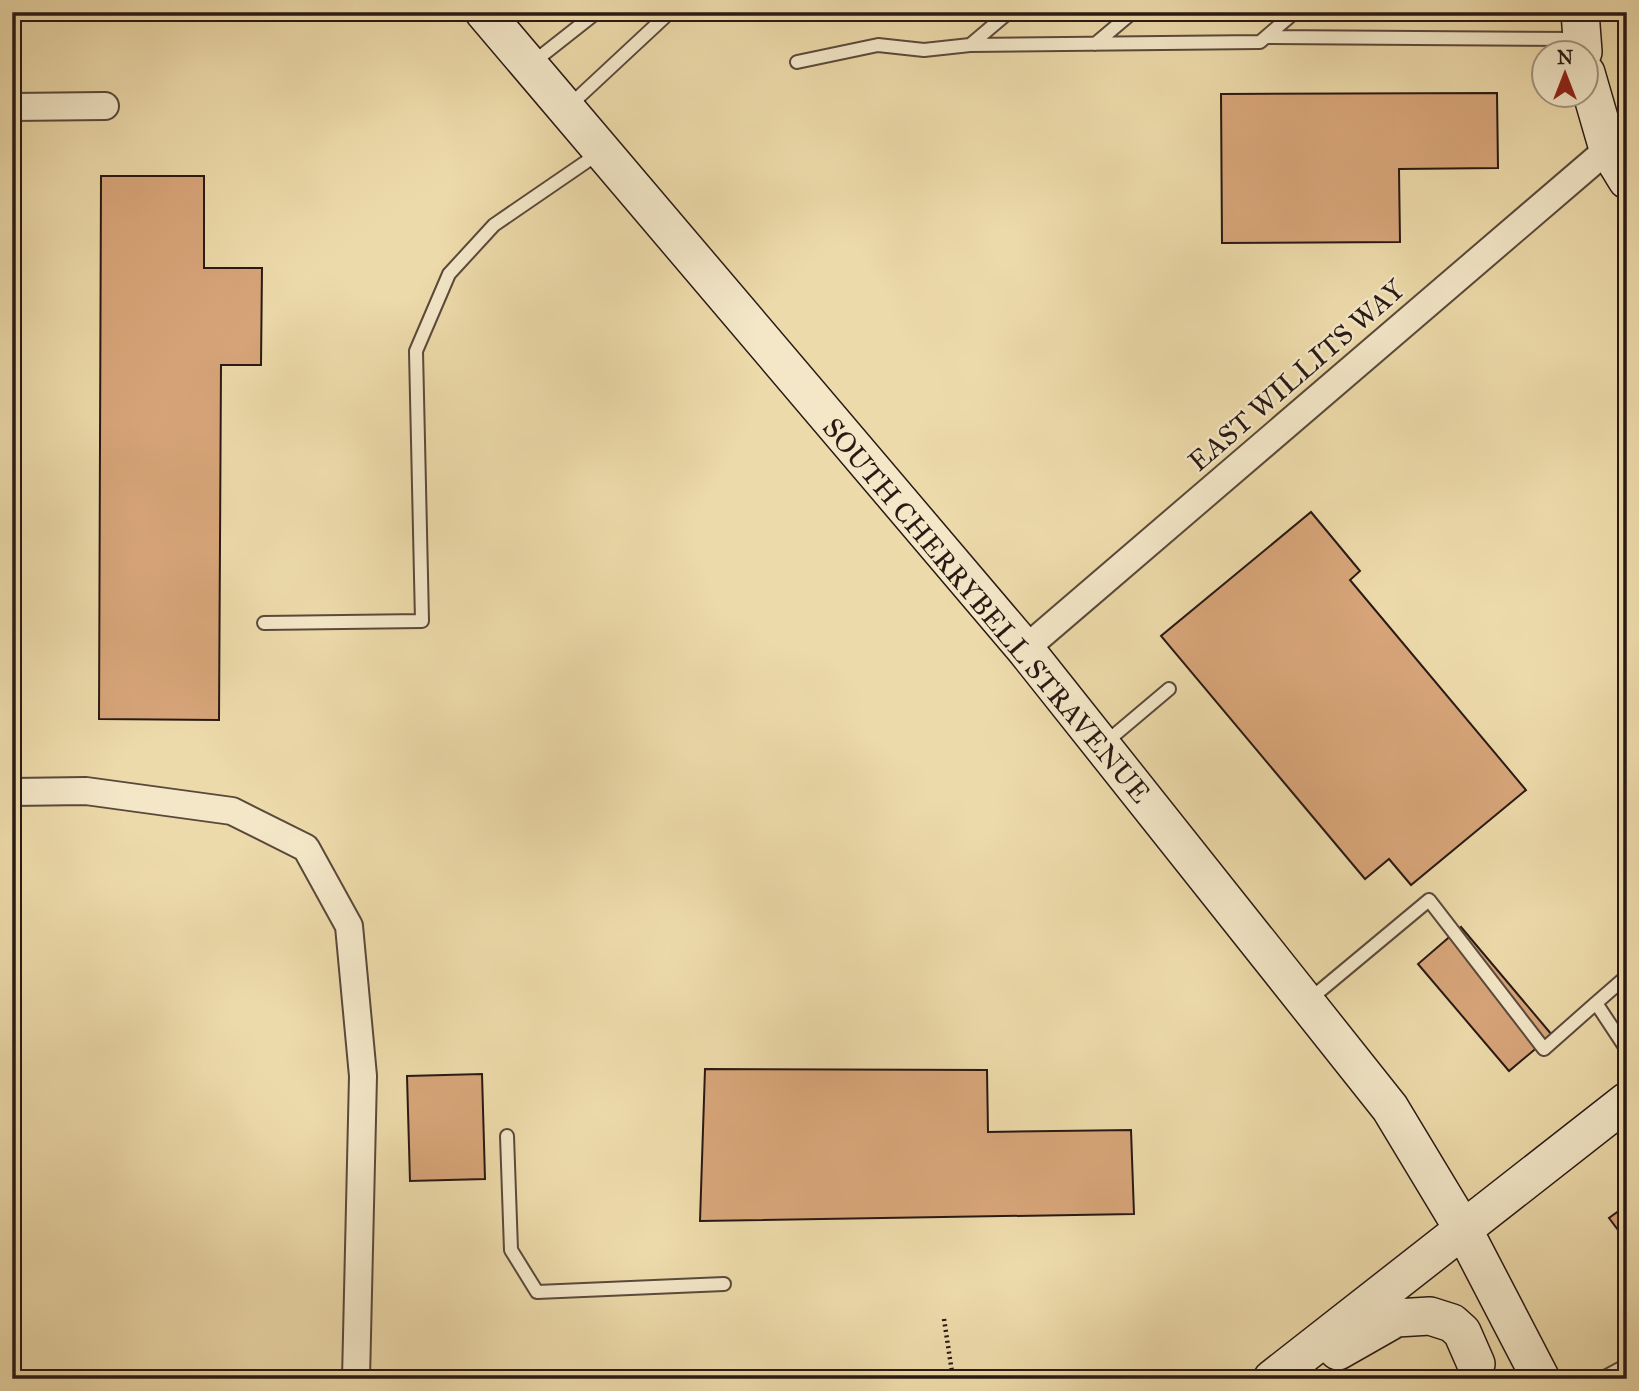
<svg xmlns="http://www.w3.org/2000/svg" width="1639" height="1391" font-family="'IM FELL Great Primer',serif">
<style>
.building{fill:#d7a579;stroke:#291914;stroke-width:2}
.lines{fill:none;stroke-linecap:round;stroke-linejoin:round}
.lane-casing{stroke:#5a493a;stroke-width:16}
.street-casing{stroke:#5a493a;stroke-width:30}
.secondary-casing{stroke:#291914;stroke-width:40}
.path{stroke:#291914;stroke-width:4.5;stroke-dasharray:2 3.5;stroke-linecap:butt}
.lane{stroke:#f3e7c8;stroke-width:12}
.street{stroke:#f3e7c8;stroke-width:26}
.secondary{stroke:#f3e7c8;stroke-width:37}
.labels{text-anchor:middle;stroke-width:5;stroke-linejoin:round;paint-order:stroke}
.street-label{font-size:28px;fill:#291914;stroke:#f3e7c8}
</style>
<rect width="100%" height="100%" fill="#eddaaa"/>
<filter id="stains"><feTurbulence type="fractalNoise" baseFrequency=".00286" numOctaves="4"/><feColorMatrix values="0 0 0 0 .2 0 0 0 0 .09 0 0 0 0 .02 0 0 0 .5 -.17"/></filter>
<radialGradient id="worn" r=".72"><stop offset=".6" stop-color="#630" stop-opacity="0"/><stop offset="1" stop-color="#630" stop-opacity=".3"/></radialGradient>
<path class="building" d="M1497,93L1498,168L1399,169L1400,242L1222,243L1221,94Z
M101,176H204V268H262L261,365H221L219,720L99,719Z
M1311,512L1360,571L1350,580L1526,790L1411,885L1389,859L1365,879L1161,636Z
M1461,927L1552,1035L1509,1071L1418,964Z
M705,1069L987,1070L988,1132L1131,1130L1134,1214L700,1221Z
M482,1074L485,1179L410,1181L407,1076Z
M1627,1205V1242L1609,1218Z"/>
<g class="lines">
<g class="lane-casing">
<path id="lane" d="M1266,37L1578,39
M1095,44L1133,12
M970,45L1260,42L1295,12
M797,62L878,45L924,50L970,45L1009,12
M531,64L597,12
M568,107L670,12
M264,623L422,621L416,351L449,274L494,225L599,153
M1105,743L1169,689
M1309,1000L1429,900L1544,1049L1596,1003L1627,1050
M1596,1003L1627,976
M507,1136L511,1250L537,1292L724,1284
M1601,1379L1627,1365"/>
</g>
<g class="street-casing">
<path id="street" d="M12,107L105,106
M1025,649L1608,149
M12,792L86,791L232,811L306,848L349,926L363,1076L356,1379"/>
</g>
<g class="secondary-casing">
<path id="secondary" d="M484,12L1025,649L1390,1108L1463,1229L1541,1379
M1580,12L1583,52
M1586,73L1608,149L1627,180
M1338,1351L1396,1318L1430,1316L1452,1323L1462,1332L1476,1364
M1272,1379L1627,1101"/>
</g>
<path class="path" d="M944,1319L953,1379"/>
<use href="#lane" class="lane"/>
<use href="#street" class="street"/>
<use href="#secondary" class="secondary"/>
</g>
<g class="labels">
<g class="street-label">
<text transform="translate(1296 375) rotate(-41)" y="10">EAST WILLITS WAY</text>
<text transform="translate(987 610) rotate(50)" y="10">SOUTH CHERRYBELL STRAVENUE</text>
</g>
</g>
<rect width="1639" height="1391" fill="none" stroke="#eddaaa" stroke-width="42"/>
<rect x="14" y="14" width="1611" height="1363" fill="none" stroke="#291914" stroke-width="3.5"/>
<rect x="21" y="21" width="1597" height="1349" fill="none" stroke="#291914" stroke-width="2"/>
<g transform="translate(1565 74)"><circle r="33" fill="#f3e7c8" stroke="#a29580" stroke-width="2"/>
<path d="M0-5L12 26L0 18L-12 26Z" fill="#8f2418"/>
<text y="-10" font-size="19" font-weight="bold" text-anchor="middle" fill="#291914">N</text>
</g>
<rect width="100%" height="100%" filter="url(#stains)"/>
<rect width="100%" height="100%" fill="url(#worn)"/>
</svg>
